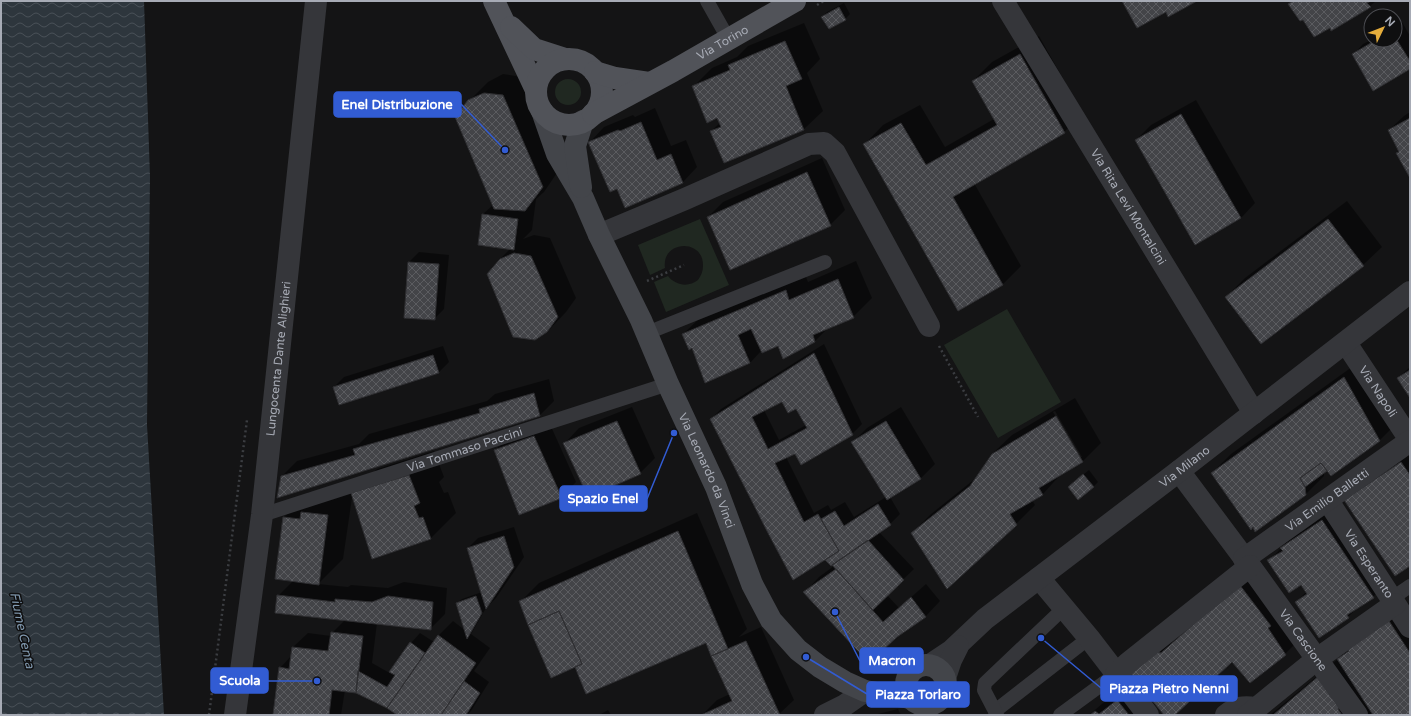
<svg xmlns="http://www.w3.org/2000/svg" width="1411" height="716" font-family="'Varela Round',sans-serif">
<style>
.green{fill:#202821}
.water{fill:url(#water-waves)}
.shadow{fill:#0007;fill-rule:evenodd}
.building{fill:url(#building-cross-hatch);stroke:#2e2e31;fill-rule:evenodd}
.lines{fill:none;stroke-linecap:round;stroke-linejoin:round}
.path{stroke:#3b3d41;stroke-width:2.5;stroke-dasharray:2 3;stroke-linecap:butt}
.lane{stroke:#35363a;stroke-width:14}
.street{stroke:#35363a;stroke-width:22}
.secondary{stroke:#43454a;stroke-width:22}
.primary{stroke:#515359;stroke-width:22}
.labels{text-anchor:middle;stroke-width:3;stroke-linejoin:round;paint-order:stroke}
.street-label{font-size:12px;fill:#a7abb5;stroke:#0f0f10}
.water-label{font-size:13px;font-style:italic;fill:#8098ae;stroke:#0f0f10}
.leader{fill:none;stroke:#325cd3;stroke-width:1.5}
.callout-dot{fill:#325cd3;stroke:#0f0f10;stroke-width:1.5}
.callout{fill:#325cd3;stroke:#325cd3;stroke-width:1.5}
.callout-label{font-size:13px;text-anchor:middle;font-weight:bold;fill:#fff}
</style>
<defs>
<pattern id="water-waves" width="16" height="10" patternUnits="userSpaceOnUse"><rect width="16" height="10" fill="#2e363d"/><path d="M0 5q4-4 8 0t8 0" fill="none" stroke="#495057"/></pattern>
<pattern id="building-cross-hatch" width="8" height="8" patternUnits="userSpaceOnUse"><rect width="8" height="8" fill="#434448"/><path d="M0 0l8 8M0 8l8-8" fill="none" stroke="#5b5c60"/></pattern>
</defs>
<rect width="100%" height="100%" fill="#141415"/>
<path class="green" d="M555 92a13 13 0 1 1 26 0a13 13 0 1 1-26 0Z
M700,219L729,285L666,312L654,282L668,276C675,285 688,288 698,280C701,276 703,271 703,266C704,238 661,240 665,268L650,275L638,245Z
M1007,309L1061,402L998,438L944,345Z"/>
<path class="water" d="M1,1H144L150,177L147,425L164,715H1Z"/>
<path class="shadow" d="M1292,1H1376L1370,6L1331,29V27L1304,19L1289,4Z
M844,3L850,14L845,19L822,17L827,12Z
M1402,22L1410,36V67L1354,54L1363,44L1371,40H1395V26Z
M804,23L820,59L807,73L823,111L804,129L724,162L711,131L720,123L718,117L693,87L712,68L737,57L748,46Z
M1039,36L1083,114L1064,132L974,183L1021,266L1003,284L865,144L883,125L920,105L945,147L994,119L973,81L992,62Z
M503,74L522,77L561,167L544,192L536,199L532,230L523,239L534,235L550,238L576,298L566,312L547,332L500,259L511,248L483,214L493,205L469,101L488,82Z
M1196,100L1255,203L1241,218L1136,140L1151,125Z
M655,108L671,146L686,140L697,167L683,182L625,206L617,188L590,142L604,127L633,115L635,117Z
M1410,112V176L1397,154L1400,151L1389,130L1404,116Z
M822,158L845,210L830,225L708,217L723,202Z
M1347,201L1382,247L1363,265L1226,297L1245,278Z
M419,252L449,255L444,309L434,319L405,317L409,262Z
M856,261L872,298L853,317L829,327L815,341L784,358L779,345L762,350L750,363L706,381L693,347L683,334L702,316L804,272L808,282Z
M824,344L862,424L852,434L796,453L786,457L814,513L828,505L831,510L845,502L854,517L886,497L853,442L867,428L901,407L935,464L920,479L890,497L900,514L890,524L879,532L914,569L887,595L899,608L926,584L940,601L926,616L896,636L805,592L819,577L834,566L826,558L711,419L721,409ZM782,400L796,407L806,425L779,440L764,410Z
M443,346L449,362L439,372L334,387L344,377Z
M1363,359L1399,421L1380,440L1331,475L1328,470L1324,473V476L1305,495L1254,526L1212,473L1231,454Z
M1410,367V397L1398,378Z
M549,379L554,401L539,416L282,476L297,461L359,444L369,434L487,401L495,394Z
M1075,398L1101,443L1083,461L1061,474L1043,494L1032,500L1035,505L1016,524L912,533L931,514L976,478L992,454L1012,435ZM1055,411L1082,457H1079L1053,412Z
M632,407L655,458L640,473L565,443L579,428Z
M549,422L576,482L561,497L495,450L510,436Z
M434,451L444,477L439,482L444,493L448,492L456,513L431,538L373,557L352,494L377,469Z
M1410,452V565L1346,500Z
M1089,470L1098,482L1093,487L1074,482Z
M353,491L343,559L318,584L348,587L351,585L388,588L404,582L447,588L445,614L430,629L377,623L372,663L395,676L411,643L420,633L434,642L438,636L453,621L466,631L457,603L462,599L482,592L468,548L478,538L514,527L524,557L496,598L486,608L471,634L490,648L474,671L489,682L471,711L467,715H396L397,714L388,708L356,692L345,690L341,715H274L280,668L292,655L293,647L308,633L331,636L332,633L345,620L278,596L293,581L284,517L309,492L321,494Z
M1337,506L1387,582L1373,597L1360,605L1348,617L1296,602L1306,592L1301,584L1269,561L1295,533Z
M697,513L747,629L739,637L761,627L794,700L778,715H702L717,700L730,694L706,641L576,666L520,602L539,583Z
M1244,574L1304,635L1285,654L1232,660L1173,715H1165L1131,673Z
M1408,603L1410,607V715H1270L1338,659L1366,630Z
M1132,686L1156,715H1089L1110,697L1114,700Z
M898,709L901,715H874Z
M608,710L611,715H599Z"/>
<path class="building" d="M1122,1H1197L1168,17L1166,12L1137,28Z
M1293,1H1371L1367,3L1371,7L1331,31L1330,28L1314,37L1303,20L1300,21L1288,4Z
M839,7L846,20L829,29L821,17Z
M1395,37L1410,61V69L1373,91L1352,54L1376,40H1395Z
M785,41L802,79L786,86L804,130L724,163L710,131L721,127L717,118L707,123L692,86L730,70L728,65Z
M1020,54L1065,133L953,197L1003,285L958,311L863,144L901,123L926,165L997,125L972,81Z
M484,93L503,95L543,187L525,211L494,209L455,117L468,100Z
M1181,114L1241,218L1195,245L1135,140Z
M1410,118V178L1396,153L1399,152L1388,130Z
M641,122L657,160L671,154L683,183L625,208L617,189L610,192L588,142L618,130L620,131Z
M807,172L831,226L730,270L707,217Z
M482,214L518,219L514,250L478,245Z
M1328,219L1364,266L1261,344L1225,297Z
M514,253L531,256L558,317L547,332L535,340L513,337L487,274L500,259Z
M408,262L439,264L435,320L404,318Z
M838,279L854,318L813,335L815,342L783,359L778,346L762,353L751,329L738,335L750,363L705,383L692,348L689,350L682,334L786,290L789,300Z
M814,353L853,435L801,465L795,454L775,463L804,522L818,514L839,551L793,580L768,533L710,419ZM782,402L788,413L796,409L807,428L768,449L752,417Z
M433,355L439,373L339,405L333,387Z
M1410,370V398L1397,378Z
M1344,377L1380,441L1331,476L1321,463L1300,478L1305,487L1306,495L1255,532L1253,527L1251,530L1211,473Z
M534,393L540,416L277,498L281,476L355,455L353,449L480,413L479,409Z
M1056,416L1083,462L1039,488L1043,495L1010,514L1017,525L947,589L911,533L970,486L992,454Z
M617,421L641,474L588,497L563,443Z
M886,421L921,479L887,500L851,442Z
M534,436L562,498L519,515L494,450Z
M1401,462L1410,475V566L1395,576L1344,500Z
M1321,463L1327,471L1305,487L1300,478Z
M1083,474L1094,487L1078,500L1068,487Z
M409,475L420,503L414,506L419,518L423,517L431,539L372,559L351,493Z
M878,504L891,525L831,566L825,560L839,551L821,519L835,511L844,526Z
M301,512L328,515L319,585L275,579L283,517L300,519Z
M1322,520L1374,598L1347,615L1349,618L1319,638L1295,602L1307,594L1301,585L1289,593L1267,560L1283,551L1280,548Z
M678,531L728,649L711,656L706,643L586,694L575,667L582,664L559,611L528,625L519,601Z
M504,536L514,567L486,609L467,548Z
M868,540L904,580L873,610L832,565Z
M836,569L883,622L911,597L926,617L897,637L869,663L803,592Z
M1239,584L1271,626L1268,628L1286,655L1250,683L1232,662L1175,715H1164L1130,673L1157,652L1161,653Z
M277,595L335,602V599L372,602L388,596L433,602L431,630L275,613Z
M476,596L482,613L467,639L456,603Z
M559,611L582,664L551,678L528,625Z
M1389,621L1410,653V715H1373L1337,659L1349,651L1346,648Z
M331,632L363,636L356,693L332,690L329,715H273L279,667L289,669L292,647L328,651Z
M438,635L476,663L441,715H397L387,708Z
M746,641L780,715H701L732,701L711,656Z
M410,642L425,653L387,708L356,693L358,671L387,687L395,675L389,672Z
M1320,675L1340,706L1338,709L1342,715H1273Z
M464,681L480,693L466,715H441Z
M1117,700L1129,715H1090L1095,711L1099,714Z"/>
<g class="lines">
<path class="path" d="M817,5L824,1
M647,281L684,265
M939,346L978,417
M209,715L247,420"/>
<g class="lane">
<path d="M707,1L729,40"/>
<path d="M647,333L825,262"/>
<path id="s1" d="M262,515L668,384"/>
<path d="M1391,599L1410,586"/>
<path d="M995,711L1089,638"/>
<path d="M997,715L984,690L985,683L1064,608"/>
<path d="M1060,715L1116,674"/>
</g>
<g class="street">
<path id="s2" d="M1003,1L1254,413"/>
<path d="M599,235L685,199L809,144L824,143L835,153L929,326"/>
<path id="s3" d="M1346,343L1410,440"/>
<path id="s4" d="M1179,471L1250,566L1357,715"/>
<path id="s5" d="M1328,501L1410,627"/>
<path id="s6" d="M1244,559L1410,441"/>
<path d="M1039,578L1089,638L1148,715"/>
<path id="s7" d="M930,665L951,651L985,619L1179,471L1410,292"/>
<path d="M1116,674L1128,663L1250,566"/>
<path d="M945,678L951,660L958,646"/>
<path id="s8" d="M235,715L262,515L316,1"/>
<path d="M825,715L845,705L865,691"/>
<path d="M1226,715C1236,707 1243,706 1256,708"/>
<path d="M1248,715L1317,659L1395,604"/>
</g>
<g class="secondary">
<path id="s9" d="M542,111L557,154L583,198L599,235L641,320L668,384L716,487L752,584L771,620L798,650L820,667L845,682L865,691L910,698"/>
<path d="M581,187L575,146L583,121"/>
<circle cx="926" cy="685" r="20"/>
</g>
<g class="primary">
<path d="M494,1L536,90"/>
<path d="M511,27L534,49L565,59"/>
<circle cx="569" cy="92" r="33"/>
<path d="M595,72L615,78L649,83"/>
<path id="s10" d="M593,114L673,71L795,1"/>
</g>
</g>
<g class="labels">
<g class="street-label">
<text dy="4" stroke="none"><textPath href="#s10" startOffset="148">Via Torino</textPath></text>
<text dy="4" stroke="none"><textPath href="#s2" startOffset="241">Via Rita Levi Montalcini</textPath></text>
<text dy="4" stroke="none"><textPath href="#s8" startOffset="359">Lungocenta Dante Alighieri</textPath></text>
<text dy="4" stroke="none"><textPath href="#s3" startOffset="58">Via Napoli</textPath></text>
<text dy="4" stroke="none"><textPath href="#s1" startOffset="213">Via Tommaso Paccini</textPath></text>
<text dy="4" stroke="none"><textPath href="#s7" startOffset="323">Via Milano</textPath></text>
<text dy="4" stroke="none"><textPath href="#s9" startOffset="396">Via Leonardo da Vinci</textPath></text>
<text dy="4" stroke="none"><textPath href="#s6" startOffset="102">Via Emilio Balletti</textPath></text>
<text dy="4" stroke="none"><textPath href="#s5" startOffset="75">Via Esperanto</textPath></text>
<text dy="4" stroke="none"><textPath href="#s4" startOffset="210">Via Cascione</textPath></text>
</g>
<g class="water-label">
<text transform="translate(23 630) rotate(78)" y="5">Fiume Centa</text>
</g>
</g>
<path class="leader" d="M505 150L461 104M674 433L647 499M835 612L860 661M317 681L268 681M1041 638L1101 688M806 657L867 694"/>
<g class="callout-dot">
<circle cx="505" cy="150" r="4"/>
<circle cx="674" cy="433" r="4"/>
<circle cx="835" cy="612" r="4"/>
<circle cx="317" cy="681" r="4"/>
<circle cx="1041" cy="638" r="4"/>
<circle cx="806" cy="657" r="4"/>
</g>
<g class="callout">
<rect x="334" y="92" width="127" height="25" rx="4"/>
<rect x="560" y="486" width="87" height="25" rx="4"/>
<rect x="860" y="648" width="63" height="25" rx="4"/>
<rect x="211" y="668" width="57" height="25" rx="4"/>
<rect x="1101" y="676" width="136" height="25" rx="4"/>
<rect x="867" y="682" width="102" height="25" rx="4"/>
</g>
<g class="callout-label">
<text x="397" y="109">Enel Distribuzione</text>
<text x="603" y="503">Spazio Enel</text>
<text x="892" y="665">Macron</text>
<text x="240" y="685">Scuola</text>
<text x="1169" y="693">Piazza Pietro Nenni</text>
<text x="918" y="699">Piazza Torlaro</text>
</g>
<rect width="1411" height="716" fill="none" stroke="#a7abb5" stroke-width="4"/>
<g transform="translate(1383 28) rotate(47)"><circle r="19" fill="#0f0f10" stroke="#4c4d52"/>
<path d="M0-3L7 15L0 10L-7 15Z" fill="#e5ad3c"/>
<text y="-6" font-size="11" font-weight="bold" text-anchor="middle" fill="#a7abb5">N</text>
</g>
</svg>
